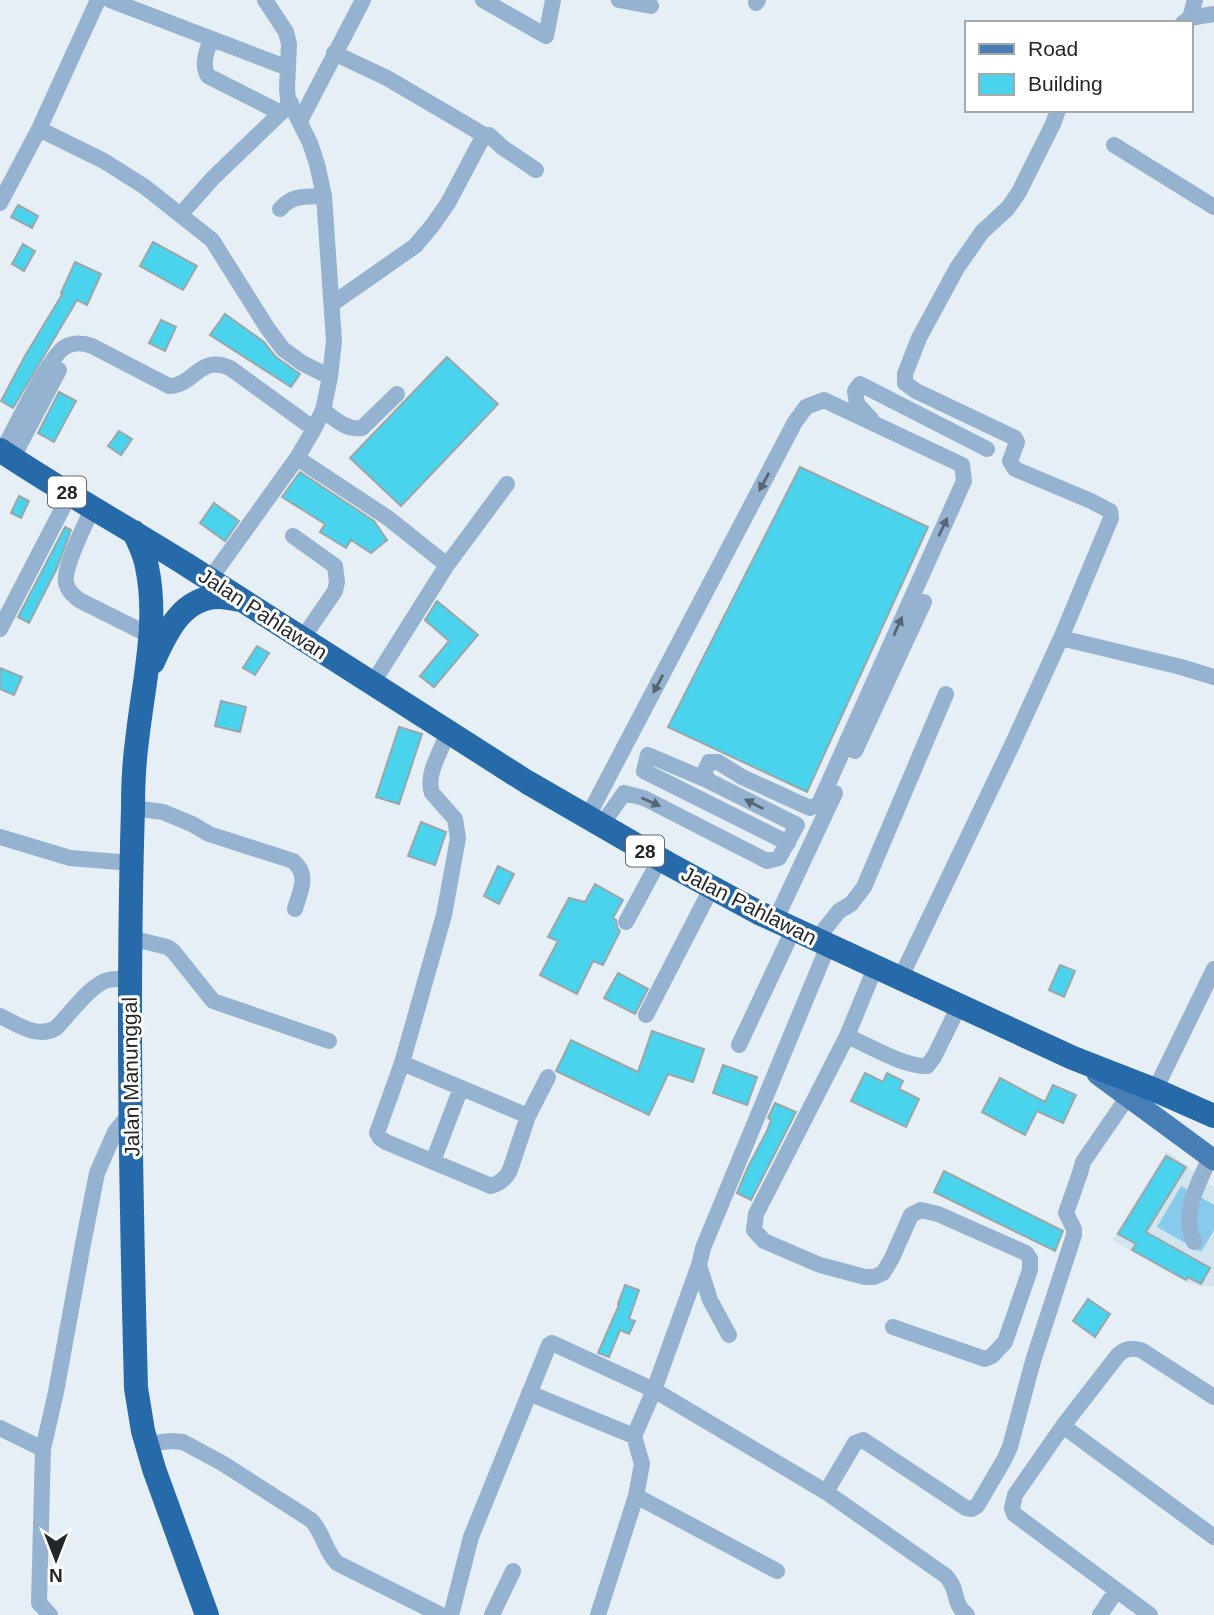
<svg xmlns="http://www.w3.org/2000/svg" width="1214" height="1615" font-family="Helvetica,sans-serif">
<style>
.built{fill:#d2e4ed}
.green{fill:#87caec}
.building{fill:#49d3ed;stroke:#9ba6a8;stroke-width:2}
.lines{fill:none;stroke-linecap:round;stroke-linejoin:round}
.minor{stroke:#95b2d0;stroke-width:16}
.major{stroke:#477eb5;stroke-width:21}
.highway{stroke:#266aaa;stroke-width:24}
.oneway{fill:#576674}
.labels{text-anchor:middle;stroke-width:6;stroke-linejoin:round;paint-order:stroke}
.shield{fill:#fff;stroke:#666869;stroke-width:2}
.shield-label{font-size:19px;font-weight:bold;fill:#242729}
.street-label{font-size:21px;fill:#242729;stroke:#fff}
</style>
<rect width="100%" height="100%" fill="#e5eff5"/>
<path class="built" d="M1167,1151L1214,1188V1286H1199L1188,1283L1112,1240Z"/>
<path class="green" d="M1181,1186L1214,1205V1230L1201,1252L1157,1227Z"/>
<path class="building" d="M18,205L38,216L32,228L11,217Z
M153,242L197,266L183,290L140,266Z
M23,244L35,251L24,271L12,264Z
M75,262L101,274L87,305L77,300L13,408L1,401L25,356L63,293H61Z
M225,314L264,342L276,357L300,374L291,387L210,335Z
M161,320L176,327L165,351L149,343Z
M447,357L498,404L401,506L350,458Z
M59,392L76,401L54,442L38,433Z
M119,431L132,439L121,455L108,446Z
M800,467L928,527L807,792L668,727Z
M300,472L374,521L387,540L371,553L351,540L346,548L320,532L325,524L282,497Z
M19,496L29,501L21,518L11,513Z
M214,503L239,521L225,541L200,523Z
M65,527L71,530L57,568L29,623L18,617Z
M437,601L478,635L434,687L420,676L449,641L425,620Z
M257,646L269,653L255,675L243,668Z
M0,668L22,677L14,695L0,689Z
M221,701L246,707L240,732L215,726Z
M399,727L422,734L399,804L376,797Z
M421,822L446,832L435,865L408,856Z
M498,866L514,874L499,904L484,896Z
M595,884L623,900L613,918L616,920L617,927L620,931L603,965L593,961L577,994L540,975L558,941L548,937L569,898L585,902Z
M1060,965L1075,971L1064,997L1049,990Z
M618,973L648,989L635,1014L604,998Z
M652,1031L704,1049L693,1082L668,1074L649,1115L556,1071L571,1040L638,1072Z
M723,1065L757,1077L747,1105L713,1093Z
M865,1073L883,1082L887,1073L903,1081L899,1089L919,1099L906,1127L851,1101Z
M1000,1078L1045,1102L1053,1085L1076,1095L1063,1123L1037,1111L1025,1135L982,1112Z
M775,1103L796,1112L751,1200L737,1193L748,1167L767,1131L771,1120L768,1118Z
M1166,1156L1186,1167L1146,1232L1210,1268L1201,1284L1188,1277L1186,1280L1132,1250L1136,1244L1118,1234Z
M944,1171L1063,1231L1055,1251L934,1192Z
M625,1285L639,1290L629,1319L635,1321L629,1334L620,1330L609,1357L598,1353L619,1305L618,1304Z
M1088,1299L1110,1314L1095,1337L1073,1321Z"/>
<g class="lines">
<path class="minor" d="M110,0L288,68
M483,0L546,36L553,0
M619,0L651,6
M756,3L758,0
M1190,18L1214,14
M1183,23L1190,18L1195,0
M211,39C207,51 201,64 208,76L281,113
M334,53L387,78L484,135H489L502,147L536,170
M300,121L363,0
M39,129L104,161L145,187L212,240L268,329L283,349L302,363L330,377
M1114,145L1214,207
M0,203L39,129L98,0
M280,209C293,194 306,197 324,196
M181,214L213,178L291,103
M332,304L415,246L432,226L448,203L484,135
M323,410C336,420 346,430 362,428L397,394
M871,419L857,404L855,391L860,384L987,449
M2,452C13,432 49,356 65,347C73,342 84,343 92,346L169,386C194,386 199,354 230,368L314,429
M297,458L388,518L447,565
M12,459L59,370
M92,509C85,526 63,566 66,583C68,591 73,595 79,600L149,635
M293,536L335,566L337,582L335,591L302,639
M210,579L297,458L314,429L323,410L325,401L330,377L334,341L324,196L317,164L310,143L288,99L287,89L289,44L286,32L265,0
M0,629L70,494
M1061,638L1181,667L1214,677
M372,684L447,565L507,484
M448,732C442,750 425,774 432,793L455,819L458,838L444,915L402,1063L377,1133L380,1138L386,1142L491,1186C500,1183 506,1179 510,1170L528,1116L548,1077
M855,751L924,602
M133,808L163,812L192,824L209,834L293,861C310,875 300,891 295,909
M587,818L795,422L806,407L824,400L962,465L964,481L819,804L810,808L742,777L718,762H709L704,773L709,781
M601,826L624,793L644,798L767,861L779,858L797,825L709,781L648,755L644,771L788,843
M0,837L70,858L132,863
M775,921L835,793
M626,922L660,859
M131,938L167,947L173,951L213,1001L329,1041
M816,940L839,911L851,904L864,887L946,694
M875,968L847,1036L756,1214L754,1230L764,1241L820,1265L865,1277H874L883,1273L892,1258L911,1215L921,1210L938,1214L1026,1253L1030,1259V1270L1005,1342L992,1356L985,1359L893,1327
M900,979L1012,745L1061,638L1111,518L1110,511L1091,501L1015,469L1010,461L1017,442L1015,438L916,391L905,383V374L919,338L957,268L982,232L1008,208L1019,192L1053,124L1058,110
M646,1015L712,887
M0,1016C17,1024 37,1039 56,1028C69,1015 91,984 108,980C116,978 123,979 131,980
M847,1036C870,1046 902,1066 927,1066L934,1057L959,1006
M739,1045L793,930
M402,1063L528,1116
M1155,1090L1214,969
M433,1161L461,1088
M1194,1242C1181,1210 1198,1186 1210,1157
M699,1265L710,1300L729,1335
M529,1393L634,1436
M1063,1426L1214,1537
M0,1428L43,1449
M147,1444L171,1441L183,1442L222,1463L311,1520C323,1532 325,1551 337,1563L441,1615
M636,1496L777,1571
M50,1615L39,1603L43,1449L56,1392L83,1244L97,1173L115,1132L131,1112
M451,1615L471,1537L549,1345L552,1343L654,1390L826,1492
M492,1615L513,1571
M598,1615L636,1496L642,1464L634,1436L654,1390L699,1265L703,1248L828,946
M967,1615C951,1602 960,1591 946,1576L826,1492L855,1443L863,1440L966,1508L972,1509L977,1506L1004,1460L1010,1447L1033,1361L1074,1235V1229L1066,1213L1080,1173L1083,1162L1129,1095
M1100,1615L1116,1591
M1150,1615L1014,1514L1012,1508L1015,1495L1063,1426L1118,1355C1126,1348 1131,1348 1141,1350L1214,1397"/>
<path class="major" d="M1097,1074L1214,1160"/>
<path class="highway" d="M0,450C61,491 125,526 187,565L527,782L667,863L759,913L1073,1058L1155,1090L1214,1116
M134,532C139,543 145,554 147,567C159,624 143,684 137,741C134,763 133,787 133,809C127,1002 131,1195 136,1388L143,1431L154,1469L207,1615
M153,662C166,633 182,597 219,597C226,597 234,599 241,600"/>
</g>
<defs><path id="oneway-solid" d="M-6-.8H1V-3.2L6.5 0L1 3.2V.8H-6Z" transform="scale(1.75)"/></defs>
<g class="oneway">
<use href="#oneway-solid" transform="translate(764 482) rotate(118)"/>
<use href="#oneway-solid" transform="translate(943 527) rotate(-65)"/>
<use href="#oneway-solid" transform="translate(898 626) rotate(-66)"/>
<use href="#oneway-solid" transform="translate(658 684) rotate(118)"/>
<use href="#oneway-solid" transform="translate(651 802) rotate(24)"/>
<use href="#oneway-solid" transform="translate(754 804) rotate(-153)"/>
</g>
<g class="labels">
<g class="shield">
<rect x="48" y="476.5" width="38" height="31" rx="5"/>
<rect x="626" y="835.5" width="38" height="31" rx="5"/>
</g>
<g class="shield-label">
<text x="67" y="499">28</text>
<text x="645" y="858">28</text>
</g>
<g class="street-label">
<text transform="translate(263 614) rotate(33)" y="7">Jalan Pahlawan</text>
<text transform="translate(749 906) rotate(27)" y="7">Jalan Pahlawan</text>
<text transform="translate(131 1077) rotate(-91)" y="7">Jalan Manunggal</text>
</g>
</g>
<rect x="965" y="21" width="228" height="91" fill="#ffffff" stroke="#a7a9a9" stroke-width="2"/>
<rect x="979" y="44" width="35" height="10" fill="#477eb5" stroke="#a7a9a9" stroke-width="2"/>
<text x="1028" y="56" font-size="21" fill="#242729">Road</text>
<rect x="979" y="74" width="35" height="21" fill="#49d3ed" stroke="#a7a9a9" stroke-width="2"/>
<text x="1028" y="91" font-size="21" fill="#242729">Building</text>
<g transform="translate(56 1559) rotate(180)" stroke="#ffffff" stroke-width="5" paint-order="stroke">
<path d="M0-5L12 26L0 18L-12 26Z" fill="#242729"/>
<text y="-10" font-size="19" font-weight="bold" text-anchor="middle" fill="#242729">N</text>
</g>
</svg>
